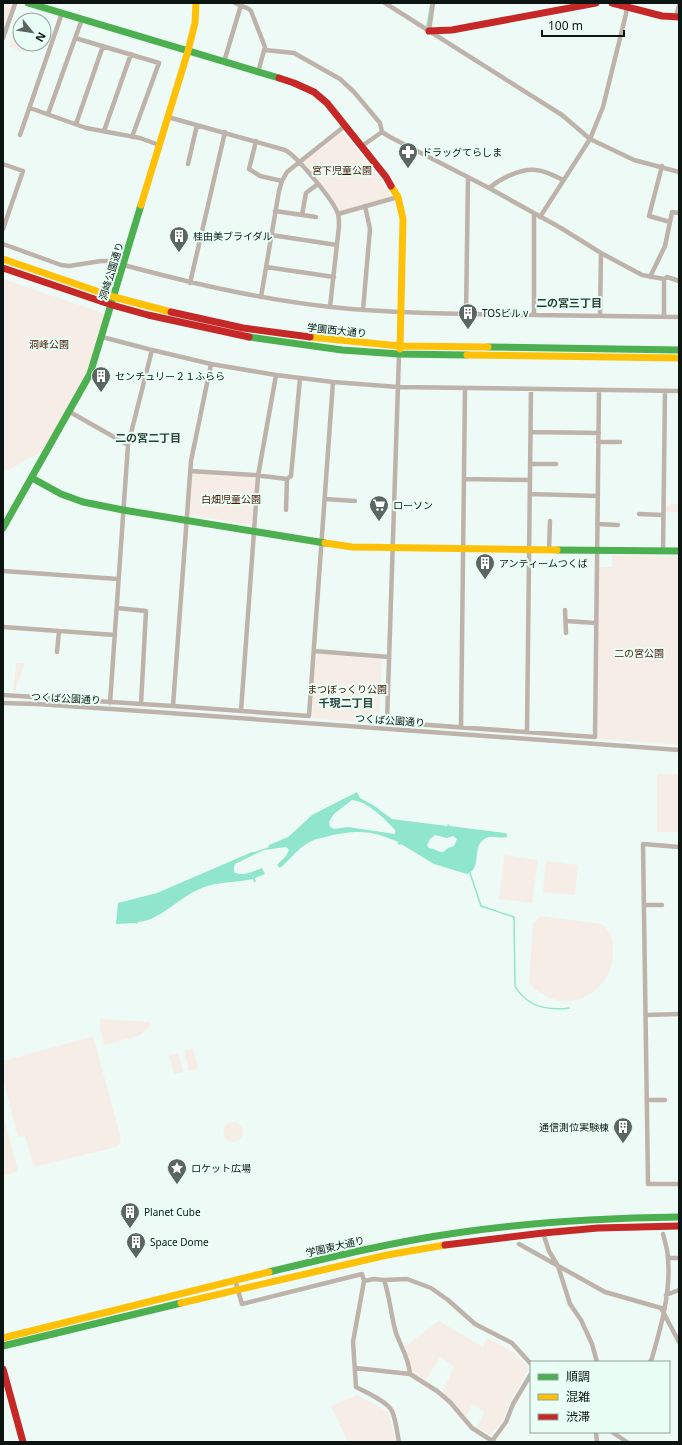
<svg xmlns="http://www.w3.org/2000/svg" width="682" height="1445" font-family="'Noto Sans','Noto Sans JP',sans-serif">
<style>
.green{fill:#f6eee6}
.water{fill:#90e6cc;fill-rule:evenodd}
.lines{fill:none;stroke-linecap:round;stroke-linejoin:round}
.stream{stroke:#90e6cc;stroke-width:1.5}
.street{stroke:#beb3aa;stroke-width:4.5}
.fast{stroke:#4caf50;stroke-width:7}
.slow{stroke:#ffc107;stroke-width:7}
.jam{stroke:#c62828;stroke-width:7}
.labels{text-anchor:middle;stroke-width:4;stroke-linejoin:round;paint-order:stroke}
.poi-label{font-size:10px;fill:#0c1512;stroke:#e9fff6;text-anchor:start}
.park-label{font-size:10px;fill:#4b1400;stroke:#e9fff6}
.street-label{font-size:10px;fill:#0c1512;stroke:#e9fff6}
.neighbourhood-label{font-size:11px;font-weight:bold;fill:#2a4038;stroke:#e9fff6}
</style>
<rect width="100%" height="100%" fill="#eefaf5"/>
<path class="green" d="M3,3L13,5L3,34Z
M19,28L20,44H29L26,53L10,47L9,45L13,31Z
M342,131L379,177L391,197L341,211L338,209L333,199L305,163V161Z
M3,279L106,314L89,368L82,383L52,436L37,455L24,461L3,473Z
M194,473L253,477L256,480L252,525L189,515L192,475Z
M669,504H679V512H666V507Z
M612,555L679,556V745L597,739L599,567H612Z
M319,654L382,659L379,724L312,718L316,657Z
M16,663H24C23,673 17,682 15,693H13Z
M657,774H679V832H657Z
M504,855L538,860L532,903L499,899Z
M546,861L578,865L575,895L543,892Z
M541,916L602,924C605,927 608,931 610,934C613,939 613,946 613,952C614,988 574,1015 543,994C537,991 533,988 529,982L533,923Z
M100,1019L149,1022L151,1025L139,1036L104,1045L100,1029Z
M91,1037L94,1039L121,1139L120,1144L116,1147L38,1166L33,1165L25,1136L18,1137L3,1079V1061Z
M193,1049L198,1068L189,1071L184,1051Z
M178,1053L183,1072L174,1074L169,1055Z
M3,1113L18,1171L3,1176Z
M223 1132a10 10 0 1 1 20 0a10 10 0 1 1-20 0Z
M439,1321L483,1347L487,1338L514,1352L529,1369L510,1402L502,1422L490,1435L477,1427L485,1412L472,1404L466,1416L443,1392L454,1366L440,1357L426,1380L412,1372L405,1346Z
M357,1395L388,1412L396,1442H348L331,1406Z"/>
<path class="water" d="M357,792L360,798L373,805L392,819L447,826L448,824L450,826L505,833L507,834V837C499,840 491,833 483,840C472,849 482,869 467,874L434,864L401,844L400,845L398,844V842C371,830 357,830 329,836C322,838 314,839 308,843C297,849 290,860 280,868L277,865L286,856L289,850L286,847L264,850L235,864L234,867V872C241,877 255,871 262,868L265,874L255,878L256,882H254L253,879C236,883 218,881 202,888C180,896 160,921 138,922L137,924L135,923L116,924L118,903L157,893L252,852H255L269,847V845L288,837L296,830L312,815ZM352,800C367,801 385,819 395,830V834L348,827L334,829L330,827L329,822L334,814ZM435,835L447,838L453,836L457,839L454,846L448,848L443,852C437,852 434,848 429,848L427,845L430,839Z"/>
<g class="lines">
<path class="stream" d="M427,26L431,3
M470,873L481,906L514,917L515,986C527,1007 547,1011 569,1008"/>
<path class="street" d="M235,3L249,9L251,11L265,47L258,72
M385,3L562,115L590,139L634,160L679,172
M676,17L679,5
M429,31L433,3
M3,38L15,4
M75,38L159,63L132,137
M265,50L294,53L340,79L354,92L380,123L382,132
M224,62L241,5
M30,108L86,128L140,138L159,145
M48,114L82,19
M168,117L285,150C297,156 334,201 338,214C339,218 339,222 339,226L330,307
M76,124L103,46
M104,131L131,54
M20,135L62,13
M256,141L249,169L260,176L282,181
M362,146L382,132L390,137L489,188L561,228L601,253L642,275L664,279V317
M3,164L23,171L3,229
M188,164L197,125
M489,188C500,179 521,168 536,170C546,171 555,176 563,180
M275,211L316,217
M338,214L398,197
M302,215L306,193L318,184
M540,217L590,139L603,107L626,14L627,5
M670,222L672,212L679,213
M271,235L337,245
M3,244L61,265L69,266L101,261H109C182,281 256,299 331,307C399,314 466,314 534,315C582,316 631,316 679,317
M266,267L334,277
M650,277L665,246L670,222L649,216L662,166
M664,279L667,277L679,281
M190,283L225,132
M261,297L279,191L282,181L287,172L346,125
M363,310L370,229L365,206
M466,315L468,178
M534,315V214
M600,316L601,253
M102,337L152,350L211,364L276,375L333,382L398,387L679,391
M399,354L387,722L595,737L599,390
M70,412L128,445
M531,432L599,433
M598,442H620
M530,464H556
M190,471L254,475L287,479L291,476L300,378
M464,479L530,480
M530,494L598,496
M325,499L355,501
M286,510L287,479
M639,514L663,515
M597,524L618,525
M549,550L550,521
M663,551L665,391
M3,571L118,579
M117,608L146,611L141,704
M565,610L566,633
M566,621L596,623
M3,627L115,635
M314,651L389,657
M57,652L59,631
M3,695L173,706L309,716L333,382
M3,703L37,704L155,712L679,750
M110,703L128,445L152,350
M173,706L191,461L211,364
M241,711L258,476L276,375
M461,727L465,389
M527,731L531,390
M679,847L643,844L648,1184H679
M644,905H662
M646,1015L679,1014
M647,1100H665
M543,1233L549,1251L558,1266L570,1304L581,1320L592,1344L597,1362
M519,1244L605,1292L661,1308L679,1342
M668,1258H679
M235,1280L242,1304L362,1274L364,1281L353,1342L356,1387C366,1392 388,1402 392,1411C396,1420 397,1432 399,1442
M384,1280C390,1297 391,1316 396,1333C401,1347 409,1359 410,1374
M364,1281L374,1279L384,1280L407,1279L431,1288L448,1300L475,1324L512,1343L531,1364
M666,1295L679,1290
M650,1362L652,1358C661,1327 671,1291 668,1259C668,1250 665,1242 663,1234
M355,1368L410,1374L437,1391L450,1402L472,1428L494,1442
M596,1432L597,1442
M612,1432L627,1442
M492,1441L506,1422L513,1404L531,1374"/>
<path class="fast" d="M28,3L279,78
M249,337L342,350L399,354L467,355
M488,347L679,350
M32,478L61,494L83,502L123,510L325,543
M3,528L90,374L141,205
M557,550L679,551
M269,1272C331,1257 393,1242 456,1233C530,1222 604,1218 679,1217
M3,1346L181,1303"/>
<path class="slow" d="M391,186L398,197L403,219L400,349
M141,205L188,51L195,23L196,3
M3,259L114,297L171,312
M310,337L400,346L488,347
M467,355L679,358
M325,543L352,547L557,550
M181,1303L387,1255L445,1245
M3,1338L269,1272"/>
<path class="jam" d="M612,3L662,16L679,17
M429,31L452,30L596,3
M279,78L294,83L314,92L327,103L386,177L391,186
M3,268L112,305L148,315L249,337
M171,312L243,328L310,337
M445,1245L543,1233L598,1228L679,1226
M3,1369L23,1442"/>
</g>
<defs>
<g id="pharmacy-pin" transform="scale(1)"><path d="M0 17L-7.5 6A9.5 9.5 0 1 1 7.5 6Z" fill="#5b6561" stroke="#e9fff6"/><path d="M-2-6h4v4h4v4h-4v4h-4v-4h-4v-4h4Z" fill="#fff"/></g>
<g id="building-pin" transform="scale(1)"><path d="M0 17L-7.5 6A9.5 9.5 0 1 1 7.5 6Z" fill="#5b6561" stroke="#e9fff6"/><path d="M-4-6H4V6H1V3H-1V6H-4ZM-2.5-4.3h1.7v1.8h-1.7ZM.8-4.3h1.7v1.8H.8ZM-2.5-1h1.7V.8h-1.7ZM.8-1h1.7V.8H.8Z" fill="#fff"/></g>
<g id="supermarket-pin" transform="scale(1)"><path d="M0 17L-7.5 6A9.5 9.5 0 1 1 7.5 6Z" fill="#5b6561" stroke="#e9fff6"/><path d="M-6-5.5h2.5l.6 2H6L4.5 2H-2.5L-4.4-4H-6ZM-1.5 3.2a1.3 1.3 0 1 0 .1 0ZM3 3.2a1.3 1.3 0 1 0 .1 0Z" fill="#fff"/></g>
<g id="sight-pin" transform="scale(1)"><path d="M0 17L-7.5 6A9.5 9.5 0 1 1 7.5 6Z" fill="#5b6561" stroke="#e9fff6"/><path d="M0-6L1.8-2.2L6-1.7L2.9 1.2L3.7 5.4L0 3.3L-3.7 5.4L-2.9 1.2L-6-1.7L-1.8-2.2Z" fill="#fff"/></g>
</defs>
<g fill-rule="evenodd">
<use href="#pharmacy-pin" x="408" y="152"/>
<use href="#building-pin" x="179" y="236"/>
<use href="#building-pin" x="468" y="313"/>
<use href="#building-pin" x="101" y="376"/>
<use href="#supermarket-pin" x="379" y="505"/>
<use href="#building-pin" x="485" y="563"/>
<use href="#building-pin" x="623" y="1127"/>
<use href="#sight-pin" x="177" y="1168"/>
<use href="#building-pin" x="130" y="1212"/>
<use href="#building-pin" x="136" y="1242"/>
</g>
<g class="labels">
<g class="poi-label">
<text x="422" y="156">ドラッグてらしま</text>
<text x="193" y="240">桂由美ブライダル</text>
<text x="482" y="317">TOSビルⅴ</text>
<text x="115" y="380">センチュリー２１ふらら</text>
<text x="393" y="509">ローソン</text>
<text x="499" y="567">アンティームつくば</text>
<text x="609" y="1131" text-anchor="end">通信測位実験棟</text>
<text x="191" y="1172">ロケット広場</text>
<text x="144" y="1216">Planet Cube</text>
<text x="150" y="1246">Space Dome</text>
</g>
<g class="park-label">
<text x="342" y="174">宮下児童公園</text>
<text x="49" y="348">洞峰公園</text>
<text x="231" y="503">白畑児童公園</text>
<text x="639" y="657">二の宮公園</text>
<text x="347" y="693">まつぼっくり公園</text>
</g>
<g class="street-label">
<text transform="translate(111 271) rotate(-73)" y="4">洞峰公園通り</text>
<text transform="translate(337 330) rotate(6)" y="4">学園西大通り</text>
<text transform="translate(66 698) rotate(3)" y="4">つくば公園通り</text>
<text transform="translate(390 720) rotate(4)" y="4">つくば公園通り</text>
<text transform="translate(335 1246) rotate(-13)" y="4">学園東大通り</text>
</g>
<g class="neighbourhood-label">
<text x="569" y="307">二の宮三丁目</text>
<text x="148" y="442">二の宮二丁目</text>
<text x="346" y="707">千現二丁目</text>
</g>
</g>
<rect width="682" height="1445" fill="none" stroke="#0c1512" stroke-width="8"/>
<rect x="530" y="1361" width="140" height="72" fill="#e9fff6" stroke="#91a19b"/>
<rect x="538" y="1374" width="20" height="6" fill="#4caf50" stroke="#91a19b"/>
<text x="566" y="1381" font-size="12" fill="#0c1512">順調</text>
<rect x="538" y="1394" width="20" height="6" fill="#ffc107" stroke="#91a19b"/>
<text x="566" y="1401" font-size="12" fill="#0c1512">混雑</text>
<rect x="538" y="1414" width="20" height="6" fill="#c62828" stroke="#91a19b"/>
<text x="566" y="1421" font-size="12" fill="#0c1512">渋滞</text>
<g transform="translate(32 32) rotate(120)"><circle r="19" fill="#e9fff6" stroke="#91a19b"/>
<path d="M0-3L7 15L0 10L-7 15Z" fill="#5b6561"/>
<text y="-6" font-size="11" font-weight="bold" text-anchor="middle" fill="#0c1512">N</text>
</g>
<path d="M542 30v6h82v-6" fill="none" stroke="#0c1512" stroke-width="2"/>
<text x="548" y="30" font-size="12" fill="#0c1512" stroke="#e9fff6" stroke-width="3" paint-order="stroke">100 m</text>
</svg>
